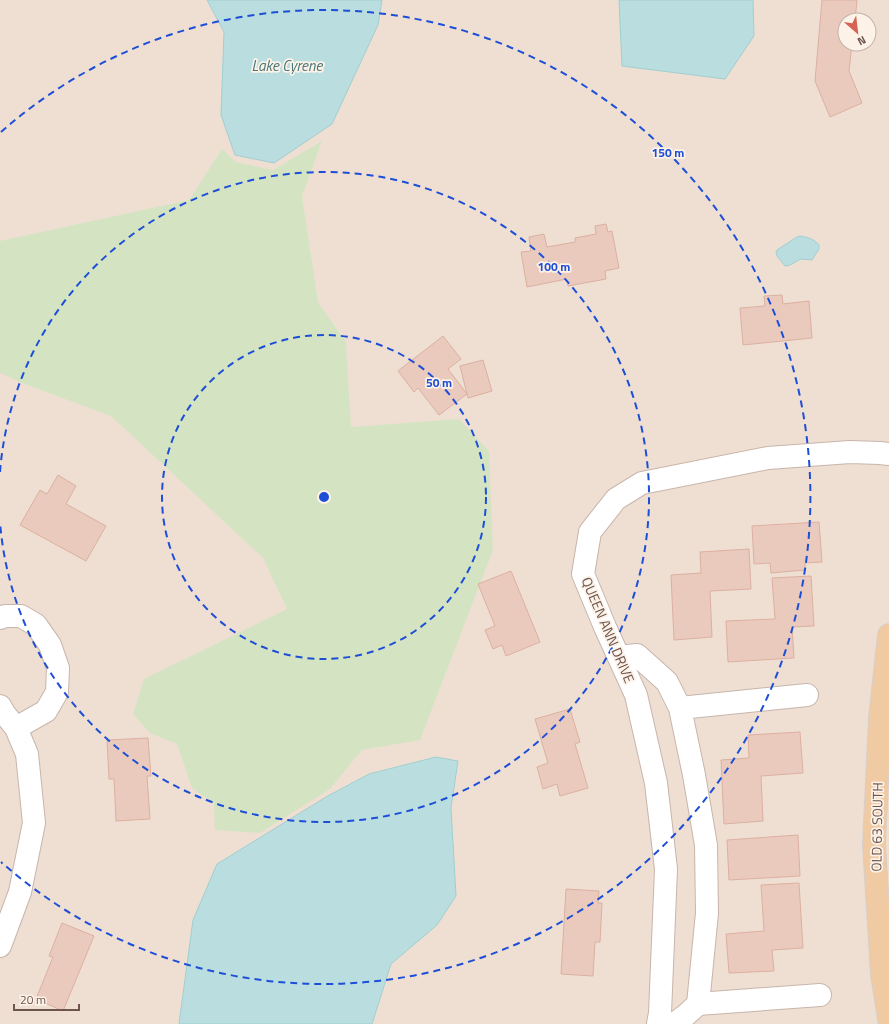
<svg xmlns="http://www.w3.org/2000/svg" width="889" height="1024" font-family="'Titillium Web',sans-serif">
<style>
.residential{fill:#efdfd2;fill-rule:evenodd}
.green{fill:#d4e4c3}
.water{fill:#badee0;stroke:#a1ced0}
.building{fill:#ebcabe;stroke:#dbb0a0}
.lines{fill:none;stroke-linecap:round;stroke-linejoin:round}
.minor-casing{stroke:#c8b5ab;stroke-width:24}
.major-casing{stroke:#d6cfcd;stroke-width:24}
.minor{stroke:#fff;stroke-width:22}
.major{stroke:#f0caa2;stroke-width:22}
.ring{fill:none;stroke:#1d4ed8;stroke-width:2;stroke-dasharray:7 5}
.labels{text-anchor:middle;stroke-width:3.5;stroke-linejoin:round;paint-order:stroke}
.street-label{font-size:14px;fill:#6d544c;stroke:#fcf2e8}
.water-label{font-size:15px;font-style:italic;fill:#467678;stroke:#fcf2e8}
.centre{fill:#1d4ed8;stroke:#fcf2e8;stroke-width:2}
.ring-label{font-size:12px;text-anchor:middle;font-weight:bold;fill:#1d4ed8;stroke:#fcf2e8;stroke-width:3.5;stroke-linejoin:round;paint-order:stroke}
</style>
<rect width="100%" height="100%" fill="#f9eee3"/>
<path class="residential" d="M0,0H889V1024H0ZM845,20H869V44H845Z"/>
<path class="green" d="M322,141L302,196L318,302L346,342L351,427L459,419L489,451L493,550L420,740L362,750L330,789L260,833L215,830L214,804L192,788L177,744L150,733L133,714L144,679L287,609L263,558L111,416L22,383L0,373V241L189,200L222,149L236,162L273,170Z"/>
<path class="water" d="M207,0H382L378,25L332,124L274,163L235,155L221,115L224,32Z
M619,0H753L754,36L725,79L622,66Z
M800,236C807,237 814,239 819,245V249L812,260C809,260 805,259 802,259C796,260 792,266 785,266L777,256L776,252L777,250L797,237Z
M436,757L458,761L451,808L456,896L437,925L391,964L372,1024H179L193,920L217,864L326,797L369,774Z"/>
<path class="building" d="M822,0H857L855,20H845V44H852L849,71L862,103L830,117L815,81Z
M606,224L608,232L612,231L619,268L605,271L606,279L568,286L567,279L527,287L521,252L531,251L529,237L544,234L547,247L575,242V238L596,234L595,226Z
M782,295L783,304L809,301L812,338L743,345L740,308L765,306L764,296Z
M443,336L461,359L448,369L467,394L439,415L418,388L414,392L398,371Z
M483,360L492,391L468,398L460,366Z
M58,475L76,486L66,504L106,526L86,561L20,525L40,490L47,494Z
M819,522L822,562L805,563V570L771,573L770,563L754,564L752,526Z
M749,549L751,589L710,591L712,637L674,640L671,575L701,573L700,552Z
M511,571L540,642L506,656L502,645L493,649L485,630L495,626L478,584Z
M811,576L814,626L792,627L794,658L728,662L726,621L775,619L772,578Z
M570,709L580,742L575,744L588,788L560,796L557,784L543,789L537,767L548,763L535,719Z
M800,732L803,773L761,776L763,821L724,824L721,760L749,758L748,735Z
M148,738L151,776H147L150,819L116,821L114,779H109L107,740Z
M798,835L800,876L729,880L727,840Z
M799,883L803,948L772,950L774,971L729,973L726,934L764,931L761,885Z
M566,889L599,891L598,903H602L600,942H595L593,976L561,974Z
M62,923L94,936L63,1011L36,999L53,957L49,956Z"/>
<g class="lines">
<g class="minor-casing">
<path id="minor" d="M0,618L5,616H21L36,625L50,645L58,668L57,692L46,711L16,728
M619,657L637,655L667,682L680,708L694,775L706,845L707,913L698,1004L686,1015L674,1024
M0,706L4,713L16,728L27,754L34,823L20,892L0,946
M680,708L807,695
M698,1004L820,995
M658,1024L660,1013L666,869L656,783L636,695L605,627L583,574L590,532L616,499L642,483L768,458L850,452L880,453L889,454"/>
</g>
<g class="major-casing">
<path id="major" d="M889,635L880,719L874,844L882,974L889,1019"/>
</g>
<use href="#minor" class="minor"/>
<use href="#major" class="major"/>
</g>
<g class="ring">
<circle cx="324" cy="497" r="162"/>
<path d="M0 472A325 325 0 1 1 0 522"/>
<path d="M1 132A487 487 0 1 1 1 862"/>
</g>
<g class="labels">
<g class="street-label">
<text transform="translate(608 630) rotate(67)" y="5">QUEEN ANN DRIVE</text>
<text transform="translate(877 827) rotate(-89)" y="5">OLD 63 SOUTH</text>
</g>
<g class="water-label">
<text x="287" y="71">Lake Cyrene</text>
</g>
</g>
<circle cx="324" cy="497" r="6" class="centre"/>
<g class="ring-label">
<text x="668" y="157">150 m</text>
<text x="554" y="271">100 m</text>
<text x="439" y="387">50 m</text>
</g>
<g transform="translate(857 32) rotate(152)"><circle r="19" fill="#fcf2e8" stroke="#c3b3aa"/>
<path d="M0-3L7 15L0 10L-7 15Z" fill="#d56355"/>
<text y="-6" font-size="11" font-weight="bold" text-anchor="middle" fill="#6d544c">N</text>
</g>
<path d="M14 1004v6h65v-6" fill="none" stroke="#6d544c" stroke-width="2"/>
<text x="20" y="1004" font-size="12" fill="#6d544c" stroke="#fcf2e8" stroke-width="3" paint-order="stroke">20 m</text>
</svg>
